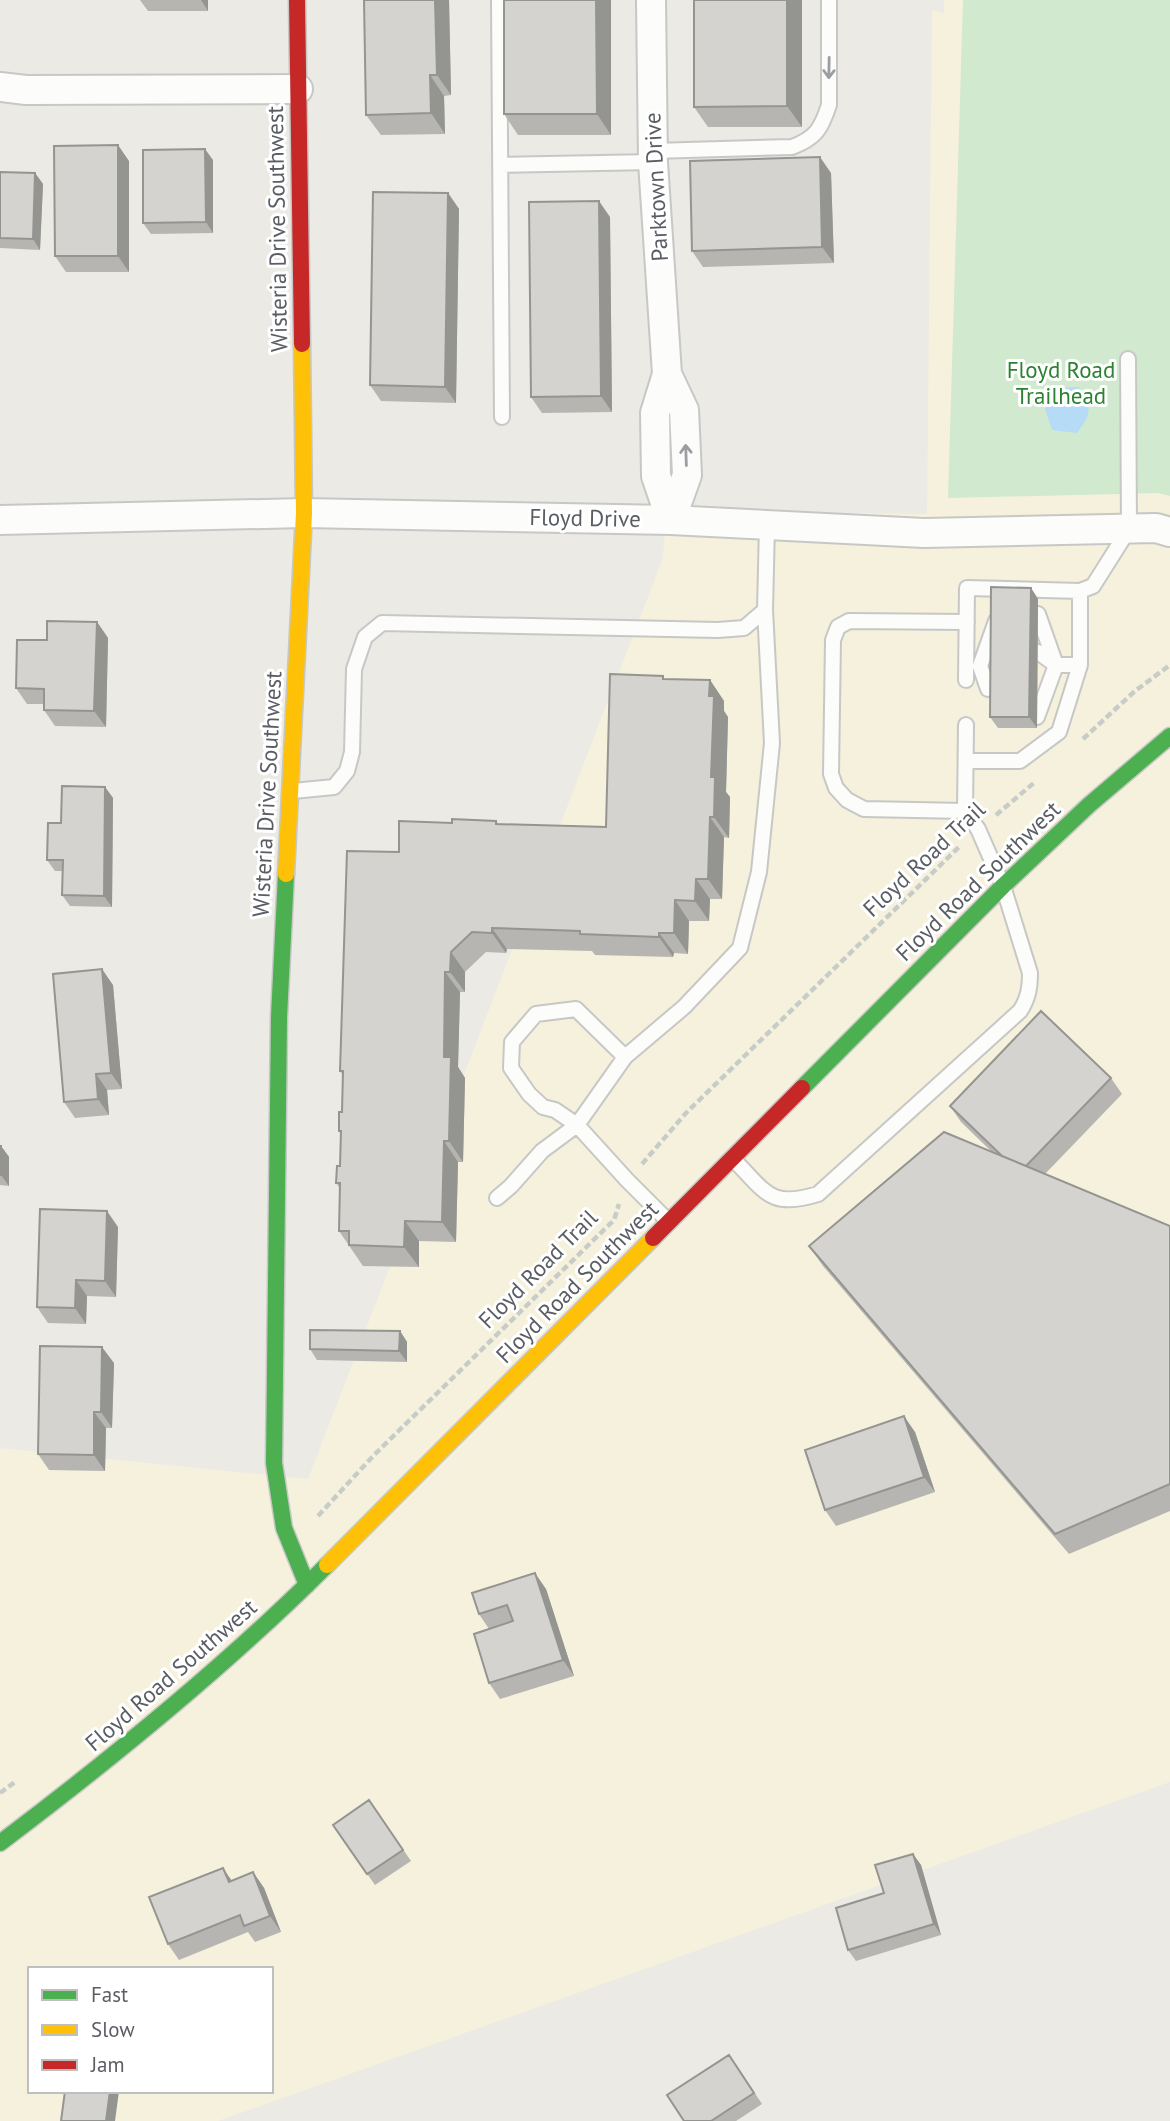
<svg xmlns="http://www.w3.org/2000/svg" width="1170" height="2121" font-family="'PT Sans',sans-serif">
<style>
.commercial{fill:#f6f1dc;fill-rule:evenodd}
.green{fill:#d1e9ce}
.water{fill:#b6dbf7}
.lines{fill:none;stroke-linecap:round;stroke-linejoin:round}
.lane-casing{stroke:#c7c7c6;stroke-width:18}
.street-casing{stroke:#c7c7c6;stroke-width:32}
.fast-casing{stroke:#c7c8c6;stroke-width:19}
.slow-casing{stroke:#c7c8c6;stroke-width:19}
.jam-casing{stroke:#c7c8c6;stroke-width:19}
.path{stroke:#c7ccc9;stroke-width:4.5;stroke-dasharray:7 3.5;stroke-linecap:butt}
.lane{stroke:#fcfcfb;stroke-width:14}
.street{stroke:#fcfcfb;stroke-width:28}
.fast{stroke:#4caf50;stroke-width:16}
.slow{stroke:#ffc107;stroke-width:16}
.jam{stroke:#c62828;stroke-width:16}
.wall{fill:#b6b5b2}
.shaded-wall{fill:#949491}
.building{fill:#d4d3cf;stroke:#949491;stroke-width:2}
.oneway{stroke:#9b9da0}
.labels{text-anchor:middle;stroke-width:6;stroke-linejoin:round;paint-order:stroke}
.street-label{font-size:23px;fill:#5a5e64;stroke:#fff}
.park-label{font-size:23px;fill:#2c8231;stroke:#fff}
</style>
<rect width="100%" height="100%" fill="#ebeae4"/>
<path class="commercial" d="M944,0H1170V1782L218,2121H0V1448L308,1479L663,558L666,511L927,514L932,10L944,13ZM30,1969H271V2091H30Z"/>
<path class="green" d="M963,0H1170V496L1158,493L948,498Z"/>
<path class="water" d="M1079,387C1093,408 1091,414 1077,433L1052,430L1045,409L1057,388Z"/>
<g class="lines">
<g class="lane-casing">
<path id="lane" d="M499,0L502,417
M653,151L792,147C816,138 821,129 829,105V0
M500,165L653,162
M1038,614L1056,665H1080
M1038,652L1056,665
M966,680L967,588L1080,591L1093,586L1129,529L1128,359
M988,689L980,666L996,621
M1037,717L1056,665
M966,761H1020L1059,732L1080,665V591
M293,791L334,787L347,771L352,752L354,669L365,637L382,623L718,630L744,628L765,610L767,525
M965,811L864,809L847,800L836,788L831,774L833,640L838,627L849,621L967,622
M625,1057L684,1007L740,948L759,872L772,743L765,610
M734,1160C766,1192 770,1209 818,1194L1020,1011C1028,999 1030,988 1030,973L1003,886L978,829L965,811L966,725
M497,1198L511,1186L542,1151L577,1125L555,1110L543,1107L529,1094L511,1068L512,1042L536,1014L576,1009L625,1057L577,1125L627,1180L668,1221"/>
</g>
<g class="street-casing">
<path id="street" d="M651,0L653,162L667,374L684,410L687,475L671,520
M0,87L26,90L298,89
M667,374L655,413L656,476L671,520
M0,520L304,513L671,520L924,533L1156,528L1170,532"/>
</g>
<g class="fast-casing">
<path id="fast" d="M286,874L279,1017L274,1463L284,1528L307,1585
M802,1088L1003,886L1089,805L1170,736
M0,1843C114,1757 226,1666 327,1565"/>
</g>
<g class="slow-casing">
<path id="slow" d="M286,874L304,513L302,344
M327,1565L653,1238"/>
</g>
<g class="jam-casing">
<path id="jam" d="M297,0L302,344
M653,1238L802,1088"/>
</g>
<path class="path" d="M1083,739L1135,691L1170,665
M996,815L1035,782
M642,1164L686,1113L960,846
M318,1516L374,1455L614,1220L619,1204
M0,1793L15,1782"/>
<use href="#lane" class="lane"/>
<use href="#street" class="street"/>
<use href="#fast" class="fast"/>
<use href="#slow" class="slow"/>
<use href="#jam" class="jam"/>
</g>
<path class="wall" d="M140,0H208V11H148Z
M449,0L451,95L444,96L445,134L381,135L366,115Z
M611,0V135H518L504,114Z
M802,0V127H708L694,107Z
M213,160V233L151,234L143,223Z
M129,161V272H66L55,256Z
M0,172L35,173L43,184L40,250L0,248Z
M831,173L834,263L703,267L692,251Z
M448,193L459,209L456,403L381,401L370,385Z
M610,217L612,412L542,413L531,397Z
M1031,588L1038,599L1037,728H998L990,717Z
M97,622L108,638L106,727L55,726L44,710V704H27L16,688L47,640Z
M666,679L710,680L724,701V711L728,717L726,792L730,797L729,838L724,837L722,899H710L709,921H689L688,954L674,953L673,957L595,955L592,951L507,949L506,953L486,952L465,972V992H460L458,1067L465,1078L463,1162H458L456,1242L419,1241V1267L363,1266L339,1231L340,1188L336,1183L340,1166L341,1135L339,1131L342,1112L343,1075L340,1071L399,852L452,823L496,821L499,824L606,827Z
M105,787L113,798L112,907L70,906L62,895L63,871H55L47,860Z
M113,985L122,1089L107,1090L109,1115L75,1118L64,1102Z
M1111,1078L1122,1094L1045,1174L1170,1226V1511L1069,1554L823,1266L809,1246L992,1152L961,1122L950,1106Z
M0,1146H1L9,1157V1186L0,1185Z
M118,1227L116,1297L87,1296L86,1324L48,1323L37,1307Z
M400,1331L407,1342V1362L317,1360L310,1349Z
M114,1363L112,1428H106L105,1471L49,1470L38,1454Z
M915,1432L935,1492L836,1526L825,1510Z
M546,1589L574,1676L500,1699L489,1683V1629L479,1614Z
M369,1800L411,1861L375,1885L333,1825Z
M913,1854L921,1865L941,1935L856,1961L848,1950L884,1893Z
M253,1872L264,1888L281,1932L255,1942L248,1932L179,1960L168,1944L232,1880Z
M737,2066L762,2104L736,2121H684Z"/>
<path class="shaded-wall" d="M201,0H208V11Z
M435,0H449L451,95L437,75Z
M596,0H611V135L597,114Z
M787,0H802V127L787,106Z
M430,75L444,96L445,134L431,113Z
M118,145L129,161V272L118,256Z
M205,149L213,160V233L206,222Z
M820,157L831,173L834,263L822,247Z
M35,173L43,184L40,250L33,239Z
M448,193L459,209L456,403L445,387Z
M599,201L610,217L612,412L601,396Z
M1031,588L1038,599L1037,728L1029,717Z
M97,622L108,638L106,727L94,711Z
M710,680L724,701V711L728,717L726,792L730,797L729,838L714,817L711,777Z
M105,787L113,798L112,907L104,896Z
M710,817L724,837L722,899L708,879Z
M696,879L710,899L709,921L695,901Z
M675,900L689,921L688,954L674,933Z
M492,928L507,949L506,953L492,933Z
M659,933L674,953L673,957L659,937Z
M451,952L465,972V992L450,972Z
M102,969L113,985L122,1089L111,1073Z
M445,972L460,992L458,1067L465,1078L463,1162L449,1141L444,1057Z
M96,1074L107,1090L109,1115L98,1099Z
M444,1141L458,1162L456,1242L442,1222Z
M1,1146L9,1157V1186L1,1175Z
M107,1211L118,1227L116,1297L105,1281Z
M405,1221L419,1241V1267L404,1247Z
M76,1280L87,1296L86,1324L75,1308Z
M400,1331L407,1342V1362L399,1351Z
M102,1347L114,1363L112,1428L101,1412Z
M94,1412L106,1428L105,1471L94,1455Z
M904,1416L915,1432L935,1492L924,1477Z
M535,1573L546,1589L574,1676L563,1660Z
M913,1854L921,1865L941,1935L934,1924Z
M223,1868L234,1884L229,1882Z
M253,1872L264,1888L281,1932L270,1916Z
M110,2091H119L115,2121H106Z"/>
<path class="building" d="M364,0H435L437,75H430L431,113L366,115Z
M504,0H596L597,114H504Z
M694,0H787V106L694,107Z
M118,145V256H55L54,146Z
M205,149L206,222L143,223V150Z
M820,157L822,247L692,251L690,161Z
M0,172L35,173L33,239L0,238Z
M373,192L448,193L445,387L370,385Z
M599,201L601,396L531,397L529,202Z
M991,587L1031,588L1029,717H990Z
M47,621L97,622L94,711L44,710V689L16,688L17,640H47Z
M610,674L663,676V679L710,680L709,696H714L711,777H715L714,817H710L708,879H696L695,901L675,900L674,933H659V937L580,934V931L492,928V933L472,932L451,952L450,972H445L444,1057H451L449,1141H444L442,1222L405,1221L404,1247L349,1245V1231H339L340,1183H336L337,1166H340L341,1131H339V1112H342L343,1071H340L347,851L399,852V821L452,823V819L496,821V824L606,827Z
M62,786L105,787L104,896L62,895L63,860H47L48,823H61Z
M102,969L111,1073L96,1074L98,1099L64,1102L53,974Z
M1041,1011L1111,1078L1026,1166L1002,1156L950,1106Z
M944,1132L1170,1226V1484L1055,1534L809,1246Z
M0,1146H1V1175H0Z
M40,1209L107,1211L105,1281L76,1280L75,1308L37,1307Z
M310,1330L400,1331L399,1351L310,1349Z
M40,1346L102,1347L101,1412H94V1455L38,1454Z
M904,1416L924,1477L825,1510L805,1450Z
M535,1573L563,1660L489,1683L474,1634L513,1621L507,1605L479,1614L472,1593Z
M369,1800L403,1850L367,1874L333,1825Z
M913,1854L934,1924L848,1950L836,1908L884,1893L875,1865Z
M223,1868L229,1882L253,1872L270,1916L244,1926L240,1915L168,1944L149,1897Z
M729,2055L754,2093L711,2121H684L667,2095Z
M65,2091H110L106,2121H61Z"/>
<defs><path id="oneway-shaft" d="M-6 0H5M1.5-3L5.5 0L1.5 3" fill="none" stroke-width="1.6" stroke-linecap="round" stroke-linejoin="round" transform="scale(1.75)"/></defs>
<g class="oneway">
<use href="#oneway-shaft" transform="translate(829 68) rotate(91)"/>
<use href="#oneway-shaft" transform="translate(686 455) rotate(-92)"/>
</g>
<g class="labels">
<g class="street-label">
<text transform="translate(656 187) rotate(-93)" y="8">Parktown Drive</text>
<text transform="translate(277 229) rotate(-91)" y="8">Wisteria Drive Southwest</text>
<text transform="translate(585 518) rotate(1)" y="8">Floyd Drive</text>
<text transform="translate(267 794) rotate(-87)" y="8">Wisteria Drive Southwest</text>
<text transform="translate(924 859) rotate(-43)" y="8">Floyd Road Trail</text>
<text transform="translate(978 881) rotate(-44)" y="8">Floyd Road Southwest</text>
<text transform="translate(538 1269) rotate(-45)" y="8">Floyd Road Trail</text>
<text transform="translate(577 1282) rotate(-45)" y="8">Floyd Road Southwest</text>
<text transform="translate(171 1675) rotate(-41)" y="8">Floyd Road Southwest</text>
</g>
<g class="park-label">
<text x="1061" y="378">Floyd Road<tspan x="1061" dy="26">Trailhead</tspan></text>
</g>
</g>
<rect x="28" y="1967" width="245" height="126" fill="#ffffff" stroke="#bdbfc1" stroke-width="2"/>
<rect x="42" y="1990" width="35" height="10" fill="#4caf50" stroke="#bdbfc1" stroke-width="2"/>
<text x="91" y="2002" font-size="21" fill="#5a5e64">Fast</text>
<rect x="42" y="2025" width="35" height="10" fill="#ffc107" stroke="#bdbfc1" stroke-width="2"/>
<text x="91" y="2037" font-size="21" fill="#5a5e64">Slow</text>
<rect x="42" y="2060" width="35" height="10" fill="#c62828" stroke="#bdbfc1" stroke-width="2"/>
<text x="91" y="2072" font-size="21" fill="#5a5e64">Jam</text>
</svg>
